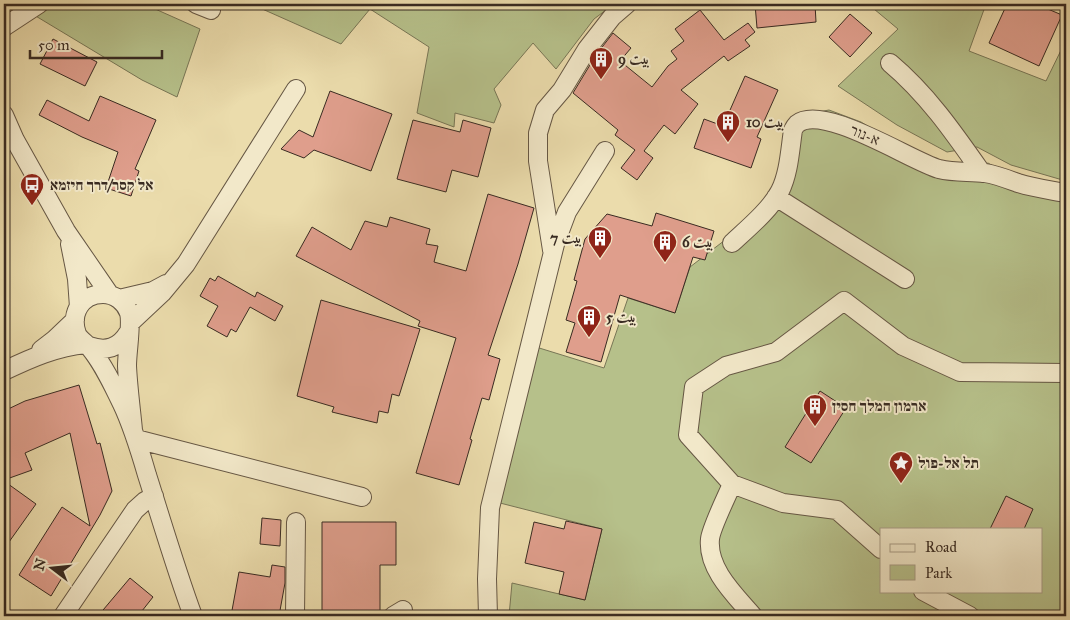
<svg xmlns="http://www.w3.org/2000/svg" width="1070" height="620" font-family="'IM FELL Great Primer',Amiri,'Frank Ruhl Libre',serif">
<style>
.green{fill:#b6c08a;stroke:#787656;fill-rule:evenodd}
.building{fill:#df9e8c;stroke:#392b22}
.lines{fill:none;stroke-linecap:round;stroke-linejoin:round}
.minor-casing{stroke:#665744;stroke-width:20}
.minor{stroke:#f2e8c9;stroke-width:18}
.labels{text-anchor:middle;stroke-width:4;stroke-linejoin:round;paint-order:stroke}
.poi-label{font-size:15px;font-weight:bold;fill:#392b22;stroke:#f2e8c9;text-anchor:start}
.street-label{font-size:15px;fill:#392b22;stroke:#f2e8c9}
</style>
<rect width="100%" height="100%" fill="#ebdcac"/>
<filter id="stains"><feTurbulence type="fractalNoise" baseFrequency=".004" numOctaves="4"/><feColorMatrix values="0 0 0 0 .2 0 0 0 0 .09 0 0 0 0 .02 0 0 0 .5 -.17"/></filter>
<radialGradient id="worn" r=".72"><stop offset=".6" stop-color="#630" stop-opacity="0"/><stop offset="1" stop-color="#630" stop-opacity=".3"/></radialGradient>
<path class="green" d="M55,4H144L200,29L177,97L142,80L34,15Z
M251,4H614L594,19L556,69L533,43L494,89L501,105L494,123L455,113L454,127L417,113L429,47L370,9L341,44Z
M868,4H986L969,51L1046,81L1066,40V181L1011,165L977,147L947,152L897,125L838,86L898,29Z
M829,110L861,122L924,160L967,169L988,163L1028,185L1066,189V616H509L512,583L585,600L602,529L500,503L536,347L604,368L628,298L675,313L690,267L786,193L796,116ZM881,529H1041V591H881Z"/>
<path class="building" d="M755,4H815L816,22L757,28Z
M1007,4H1036L1062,15L1039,66L989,43Z
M700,10L724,40L748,23L755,32L745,40L750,46L728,61L724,56L681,90L698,104L675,134L664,125L644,151L653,158L637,180L621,168L635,150L615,135L618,130L573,93L596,55L613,33L631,48L620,61L652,87L668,66L677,59L671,51L684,41L675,29Z
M850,14L872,33L850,57L829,37Z
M53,39L97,62L85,86L40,64Z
M745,76L778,90L757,137L761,139L751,168L694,148L704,119L723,126Z
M330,91L392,114L371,171L314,150L304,158L281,149L299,130L313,137Z
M100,96L156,120L135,169L139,171L131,196L106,188L118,152L82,137L39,115L47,100L89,121Z
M413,120L460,132L463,120L491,128L478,177L452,170L446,192L397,179Z
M488,194L534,208L518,264L488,355L500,359L489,400L482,398L470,439L472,440L459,485L416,473L456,338L418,326L420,321L296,256L312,227L351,250L365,221L387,227L390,217L430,229L426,244L438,246L434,262L466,271Z
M656,213L714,231L705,260L693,257L675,313L620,295L601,362L566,352L575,323L566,320L577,281L574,280L585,239L607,214L652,226Z
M218,276L255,297L257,292L283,306L275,321L250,307L236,332L231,329L227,337L207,326L218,306L200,296L210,278L215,281Z
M321,300L420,329L399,396L392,394L388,413L379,411L377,423L332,412L334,407L297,396Z
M79,385L97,444L100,443L112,491L100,515L51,596L19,575L62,507L90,526L70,433L25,453L32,470L4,480V411L25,401Z
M820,391L846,408L811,463L785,447Z
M4,481L36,504L4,549Z
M1006,496L1033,509L1024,529H990Z
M262,518L281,520L280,546L260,544Z
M566,521L602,529L585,600L559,594L564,572L525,563L534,522L564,529Z
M322,522H396V565H380V614H322Z
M272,565L285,567V583L279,616H231L239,572L270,577Z
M130,578L153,597L138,616H98Z"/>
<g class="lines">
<g class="minor-casing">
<path id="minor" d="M196,4L211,10
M4,27L39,4
M890,63C927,94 954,133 982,173
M4,115L15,140L66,231L110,295
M776,197L905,279
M732,243C747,229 770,210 780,191C789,173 790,150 793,130C794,128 795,126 797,124C823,103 911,161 939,169C955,173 970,171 985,173C997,175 1007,179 1018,183C1033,188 1050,190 1066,193
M70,244L77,279L79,307
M552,250L538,161V133L545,110L562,90L587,49L612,17L627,4
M119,299L153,291L166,284
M130,323L162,293L186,264L296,89
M89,346C106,352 119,348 128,333
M41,350L54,340L75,320
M4,371C31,358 56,347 86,344
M133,430C131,409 128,387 127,366C127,352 132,323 129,313C125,302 115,294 103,294C93,294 83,299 78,308C74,316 74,326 77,334C80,340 86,343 90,348C103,364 113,385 122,404C133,427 140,451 147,475C162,522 176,570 193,616
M136,439L362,497
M732,484C727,496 711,528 710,539C707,569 735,595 753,616
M881,549L837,510L783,503L732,484L688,435L694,387L726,366L776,352L844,301L903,346L960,372L1066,373
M923,591L970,616
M63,616L135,510L145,501L154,496
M295,616L296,522
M393,616L403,610
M488,616L487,579L490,508L555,244L567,212L605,151"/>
</g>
<use href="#minor" class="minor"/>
</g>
<defs>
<g id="building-pin" transform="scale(1.25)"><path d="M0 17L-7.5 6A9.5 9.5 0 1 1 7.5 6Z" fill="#8f2418" stroke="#f2e8c9"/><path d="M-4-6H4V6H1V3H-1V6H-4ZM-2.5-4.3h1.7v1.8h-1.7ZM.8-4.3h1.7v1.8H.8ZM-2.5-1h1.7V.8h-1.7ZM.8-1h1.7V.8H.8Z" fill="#fff"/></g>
<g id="bus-pin" transform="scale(1.25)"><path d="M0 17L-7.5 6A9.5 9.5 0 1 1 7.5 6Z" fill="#8f2418" stroke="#f2e8c9"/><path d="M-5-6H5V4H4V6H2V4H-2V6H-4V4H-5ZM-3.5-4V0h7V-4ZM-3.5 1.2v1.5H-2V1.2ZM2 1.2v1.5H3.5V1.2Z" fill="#fff"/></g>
<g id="sight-pin" transform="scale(1.25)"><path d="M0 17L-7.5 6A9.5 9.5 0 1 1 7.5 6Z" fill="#8f2418" stroke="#f2e8c9"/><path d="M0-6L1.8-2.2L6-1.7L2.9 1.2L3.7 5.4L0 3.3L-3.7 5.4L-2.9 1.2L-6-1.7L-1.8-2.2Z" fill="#fff"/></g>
</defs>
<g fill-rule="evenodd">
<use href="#building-pin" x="601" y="59"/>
<use href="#building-pin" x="728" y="122"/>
<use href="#bus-pin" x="32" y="185"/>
<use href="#building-pin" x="600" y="238"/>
<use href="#building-pin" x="665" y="242"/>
<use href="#building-pin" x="589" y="317"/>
<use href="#building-pin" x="815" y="406"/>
<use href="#sight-pin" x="901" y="463"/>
</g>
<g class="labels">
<g class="poi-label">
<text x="618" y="64">بيت 9</text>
<text x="746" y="127">بيت 10</text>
<text x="50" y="190">אל קסר/דרך חיזמא</text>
<text x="582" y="243" text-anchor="end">بيت 7</text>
<text x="682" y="247">بيت 6</text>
<text x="606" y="322">بيت 5</text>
<text x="832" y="411">ארמון המלך חסין</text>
<text x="918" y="468">תל אל-פול</text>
</g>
<g class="street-label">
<text transform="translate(865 135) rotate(23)" y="5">א-נור</text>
</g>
</g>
<rect width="1070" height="620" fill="none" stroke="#ebdcac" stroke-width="20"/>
<rect x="5" y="5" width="1060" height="610" fill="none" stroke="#392b22" stroke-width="2.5"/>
<rect x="10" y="10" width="1050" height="600" fill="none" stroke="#392b22"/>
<rect x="880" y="528" width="162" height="65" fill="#f2e8c9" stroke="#a89c86"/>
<rect x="890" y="544" width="25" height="8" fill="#f2e8c9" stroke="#a89c86"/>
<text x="925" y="552" font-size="15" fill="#392b22">Road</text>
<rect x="890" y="565" width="25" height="15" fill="#b6c08a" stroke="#a89c86"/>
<text x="925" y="578" font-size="15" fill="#392b22">Park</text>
<g transform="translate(52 568) rotate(286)" stroke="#f2e8c9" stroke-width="4" paint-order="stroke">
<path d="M0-4L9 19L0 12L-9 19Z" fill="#392b22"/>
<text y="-8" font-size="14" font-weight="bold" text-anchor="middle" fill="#392b22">N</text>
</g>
<path d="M30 50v8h132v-8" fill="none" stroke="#392b22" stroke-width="2.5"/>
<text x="38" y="50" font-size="15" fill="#392b22" stroke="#f2e8c9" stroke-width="4" paint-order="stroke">50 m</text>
<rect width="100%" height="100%" filter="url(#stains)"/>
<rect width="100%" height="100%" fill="url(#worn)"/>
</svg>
